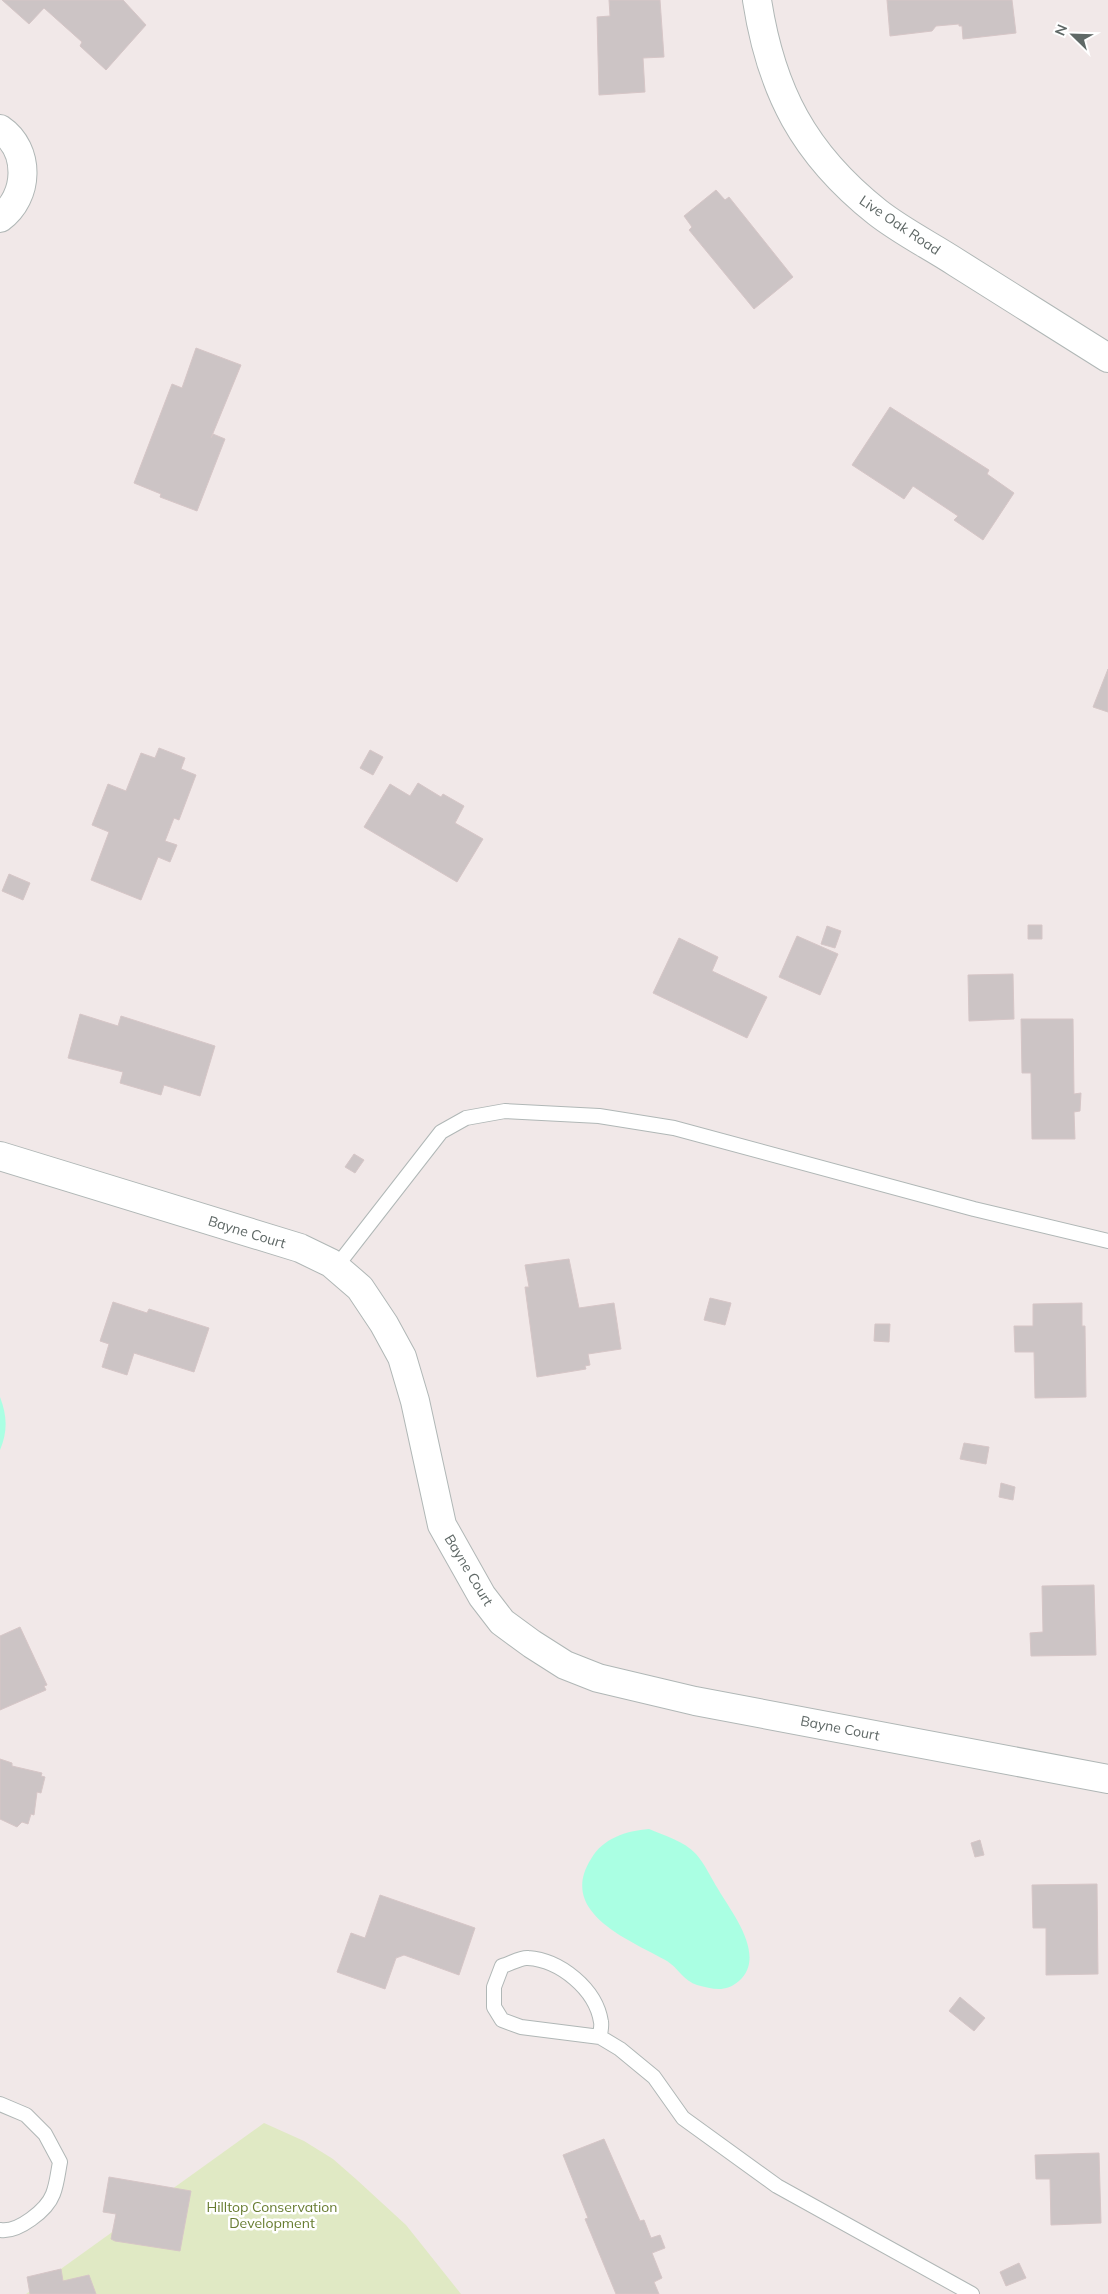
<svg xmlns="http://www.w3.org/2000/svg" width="1108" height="2294" font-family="Mulish,sans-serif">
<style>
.green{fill:#e0e9c4}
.water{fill:#aaffe3}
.building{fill:#ccc4c5;stroke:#d6c6c7}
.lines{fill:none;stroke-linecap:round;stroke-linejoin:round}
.lane-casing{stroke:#b0b7b6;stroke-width:16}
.street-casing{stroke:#b0b7b6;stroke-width:30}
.lane{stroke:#fff;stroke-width:14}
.street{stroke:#fff;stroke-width:28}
.labels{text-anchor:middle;stroke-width:5;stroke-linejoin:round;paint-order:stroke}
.street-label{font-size:14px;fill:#5f6866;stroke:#fff}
.park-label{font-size:14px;fill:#677c30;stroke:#fff}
</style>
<rect width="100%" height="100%" fill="#f1e8e8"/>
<path class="green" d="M264,2123L304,2141L333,2159L357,2180L406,2225L461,2294H26Z"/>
<path class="water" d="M0,1397C7,1415 8,1431 0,1450Z
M649,1829C665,1836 684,1841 696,1854C705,1864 711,1878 718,1889C732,1913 767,1956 739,1981C725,1993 713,1989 697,1985C685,1982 677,1967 667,1961C630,1940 557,1913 591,1859C603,1838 626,1831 649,1829Z"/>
<path class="building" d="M2,0H123L146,25L106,70L80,46L82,42L44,8L29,24Z
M609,0H660L664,57L643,58L645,92L599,95L597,17L610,16Z
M887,0H1012L1016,33L963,39L962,26H959V24L936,26L932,31L890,36Z
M716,190L725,200L729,197L793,277L754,309L689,230L692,227L684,216Z
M196,348L241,365L211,438L213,434L225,439L197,511L160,497L161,494L134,483L172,384L182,388Z
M890,407L989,470L987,474L1014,493L983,540L954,520L958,516L913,486L904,499L852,465Z
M1108,669V712L1093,707Z
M159,748L185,758L181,769L196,775L179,820L174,818L165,841L177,845L170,862L158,857L141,900L91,880L109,832L92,825L108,784L126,791L141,753L155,758Z
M370,750L383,757L373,775L360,768Z
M418,783L441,797L443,794L464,806L455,823L483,839L457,882L364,827L390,784L410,796Z
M9,874L30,883L23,900L2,891Z
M1028,925H1042V939H1028Z
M827,926L841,931L835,948L821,944Z
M797,936L838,954L820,995L779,977Z
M679,938L718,957L712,971L767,997L747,1038L653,993Z
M1013,974L1014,1019L969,1021L968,975Z
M80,1014L118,1026L121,1016L215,1046L200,1096L164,1085L161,1095L120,1083L123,1072L68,1058Z
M1021,1019H1073L1074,1094L1081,1093L1080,1111L1074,1112L1075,1139H1032L1031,1073H1022Z
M354,1154L364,1160L355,1173L345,1167Z
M569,1259L579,1308L614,1303L621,1349L588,1354L590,1365L585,1366L586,1369L537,1377L525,1287H529L525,1265Z
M710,1298L731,1303L725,1325L704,1320Z
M113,1302L147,1313L149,1309L209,1328L194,1372L134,1353L127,1375L102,1367L109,1344L100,1341Z
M1082,1303V1326H1085L1086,1397L1035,1398L1034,1352H1015L1014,1326H1033V1304Z
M875,1324H890L889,1342L874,1341Z
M964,1443L989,1447L986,1464L960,1459Z
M1001,1483L1015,1487L1013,1500L999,1497Z
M1094,1585L1096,1655L1031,1656L1030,1633L1043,1632L1042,1586Z
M20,1627L47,1685L44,1686L46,1690L0,1710V1636Z
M0,1759L12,1763V1766L42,1773L41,1776L45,1777L41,1793L37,1792L34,1815L31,1814L28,1824L22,1822L17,1827L0,1819Z
M980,1840L984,1855L975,1857L971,1843Z
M1097,1884L1098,1974L1046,1975V1928H1033L1032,1885Z
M380,1895L475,1928L459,1975L404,1955L396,1958L385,1989L337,1972L351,1933L365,1938Z
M960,1997L985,2018L974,2031L949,2011Z
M604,2139L640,2221L644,2220L651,2238L660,2235L665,2248L652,2253L662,2278L654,2282L659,2294H616L585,2219L588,2218L563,2155Z
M1099,2153L1101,2223L1051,2225L1050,2179H1036L1035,2155Z
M109,2177L191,2191L180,2251L115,2241L111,2239L116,2214L103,2212Z
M1019,2263L1026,2278L1006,2286L1000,2272Z
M61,2269L63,2281L89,2275L96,2294H30L27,2277Z"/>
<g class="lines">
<g class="lane-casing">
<path id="lane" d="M336,1267L441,1132L466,1118L505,1111L599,1116L674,1128L974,1209L1108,1241
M600,2037C600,2032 602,2026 601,2022C596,1989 560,1960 528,1958C521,1957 510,1964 502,1966L494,1987V2007L502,2020L521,2027L600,2037L620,2049L654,2077L683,2118L777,2186L972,2294
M0,2104L26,2115L45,2134L60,2162C58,2172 57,2184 53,2194C47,2210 18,2233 0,2230"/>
</g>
<g class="street-casing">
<path id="street" d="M757,0C771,91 804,154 877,212C901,231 931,246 957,263C1007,295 1058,326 1108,358
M0,129C31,150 29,197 0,218
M0,1156L300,1248L331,1263L360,1288L384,1324L402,1357L415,1401L442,1525L482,1596L502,1622L532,1644L565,1665L598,1678L695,1701L1108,1779"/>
</g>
<use href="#lane" class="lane"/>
<use href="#street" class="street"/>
</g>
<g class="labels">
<g class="street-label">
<text transform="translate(900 225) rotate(34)" y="5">Live Oak Road</text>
<text transform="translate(247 1232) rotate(17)" y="5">Bayne Court</text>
<text transform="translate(469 1570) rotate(59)" y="5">Bayne Court</text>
<text transform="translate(840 1728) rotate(11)" y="5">Bayne Court</text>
</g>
<g class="park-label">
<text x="272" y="2212">Hilltop Conservation<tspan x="272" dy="16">Development</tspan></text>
</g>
</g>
<g transform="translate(1073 35) rotate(293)" stroke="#ffffff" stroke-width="4" paint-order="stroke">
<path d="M0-4L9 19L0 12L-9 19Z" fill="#5f6866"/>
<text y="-8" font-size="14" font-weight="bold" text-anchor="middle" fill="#5f6866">N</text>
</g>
</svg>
